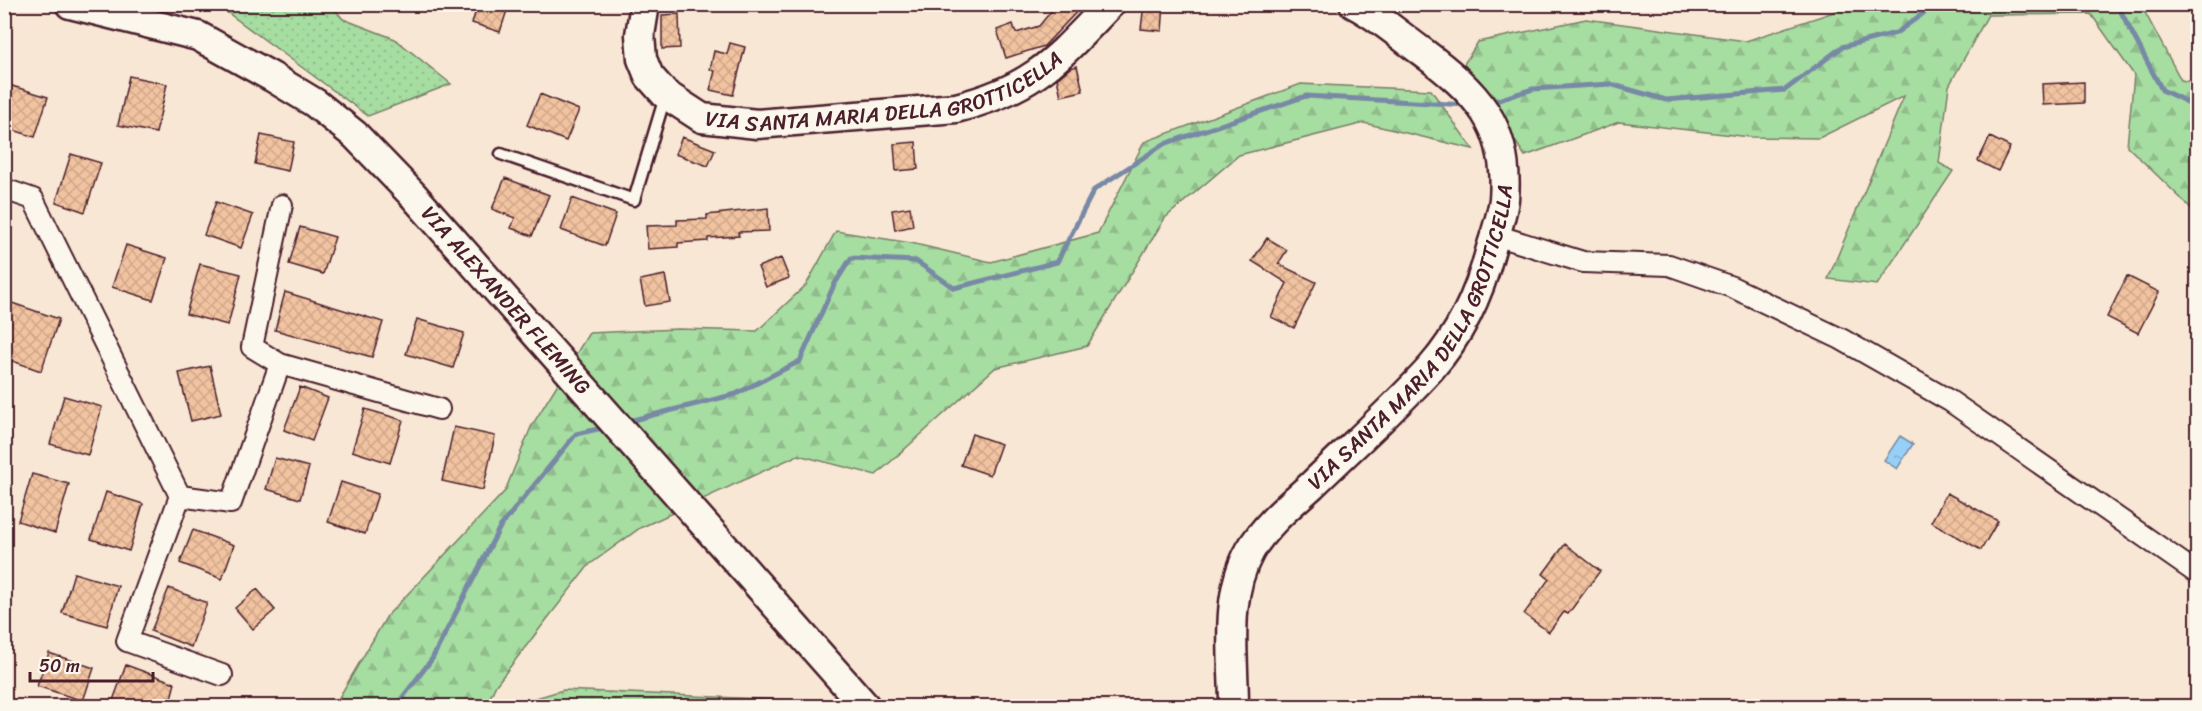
<svg xmlns="http://www.w3.org/2000/svg" width="2202" height="711" font-family="Sriracha,sans-serif">
<style>
.grass{fill:url(#grass-dots);stroke:#787e66;stroke-width:1.5}
.forest{fill:url(#forest-firs);stroke:#787e66;stroke-width:1.5}
.water{fill:url(#water-ripples);stroke:#7889a5;stroke-width:1.5}
.lines{fill:none;stroke-linecap:round;stroke-linejoin:round}
.stream{stroke:#7889a5;stroke-width:5}
.building{fill:url(#building-cross-hatch);stroke:#4a1f2b;stroke-width:1.5}
.lane-casing{stroke:#4a1f2b;stroke-width:15}
.street-casing{stroke:#4a1f2b;stroke-width:24}
.secondary-casing{stroke:#4a1f2b;stroke-width:33}
.lane{stroke:#fbf7ec;stroke-width:10}
.street{stroke:#fbf7ec;stroke-width:20}
.secondary{stroke:#fbf7ec;stroke-width:28}
.labels{text-anchor:middle;stroke-width:5;stroke-linejoin:round;paint-order:stroke}
.street-label{font-size:21px;fill:#4a1f2b;stroke:#fbf7ec}
</style>
<defs>
<pattern id="grass-dots" width="8" height="8" patternUnits="userSpaceOnUse" patternTransform="scale(1.5)"><rect width="8" height="8" fill="#a6dda1"/><path d="M2 2h.1M6 6h.1" fill="none" stroke="#90bd8b" stroke-width="1.8" stroke-linecap="round"/></pattern>
<pattern id="forest-firs" width="22" height="20" patternUnits="userSpaceOnUse" patternTransform="scale(1.5)"><rect width="22" height="20" fill="#a6dda1"/><path d="M5 1l3.5 6h-7zM16 11l3.5 6h-7z" fill="#90bd8b"/></pattern>
<pattern id="water-ripples" width="26" height="14" patternUnits="userSpaceOnUse" patternTransform="scale(1.5)"><rect width="26" height="14" fill="#96d0f6"/><path d="M2 4q2-2 4 0t4 0M15 11q2-2 4 0t4 0" fill="none" stroke="#83b2d3"/></pattern>
<pattern id="building-cross-hatch" width="8" height="8" patternUnits="userSpaceOnUse" patternTransform="scale(1.5)"><rect width="8" height="8" fill="#f1c3a0"/><path d="M0 0l8 8M0 8l8-8" fill="none" stroke="#d0a78a"/></pattern>
</defs>
<rect width="100%" height="100%" fill="#f8e7d5"/>
<filter id="ink" filterUnits="userSpaceOnUse"><feTurbulence type="fractalNoise" baseFrequency=".0167" numOctaves="2"/><feDisplacementMap in="SourceGraphic" scale="12" xChannelSelector="R" yChannelSelector="G"/><feConvolveMatrix kernelMatrix="1 2 1 2 8 2 1 2 1" color-interpolation-filters="sRGB"/></filter>
<g filter="url(#ink)">
<path class="grass" d="M220,5H331L343,19L395,39L451,84L368,116L224,10Z
M563,690L803,701L802,706H509Z"/>
<path class="forest" d="M1846,5H2141L2181,80L2197,83V214L2127,146L2134,75L2091,14L1988,15L1949,86L1939,163L1953,171L1877,285L1828,279L1904,96L1819,138L1750,137L1619,122L1525,156L1464,64L1478,42L1586,19L1746,41L1846,8Z
M1301,84L1431,90L1473,149L1364,123L1239,155L1165,218L1087,346L995,368L876,475L798,455L640,528L589,565L496,685L486,706H334L387,616L505,491L531,427L589,333L678,329L757,331L806,285L836,231L911,243L991,262L1098,233L1144,142Z"/>
<path class="water" d="M1900,436L1913,444L1897,469L1884,460Z"/>
<g class="lines">
<path class="stream" d="M2114,4L2119,8L2162,90L2189,103L2198,102
M1492,102L1533,89L1610,84L1666,100L1785,90L1842,47L1896,33L1936,4
M625,422L736,394L800,361L834,285L851,258L916,261L954,288L1057,262L1094,190L1164,144L1306,96L1467,105
M396,706L432,659L500,527L576,434L607,427"/>
</g>
<path class="building" d="M478,4H509L500,32L472,23Z
M1057,4H1084L1044,46L1006,58L997,30L1013,24L1016,33L1039,26Z
M1144,4H1164L1162,31L1141,29Z
M679,14L680,48L662,49V15Z
M730,43L745,47L733,95L710,90L715,71L710,70L714,51L727,54Z
M1077,66L1083,91L1061,96L1057,79L1070,68Z
M129,76L167,84L156,133L118,125Z
M2084,82V103L2043,105L2042,84Z
M9,85L48,97L35,137L4,127V100Z
M540,94L579,110L566,141L527,125Z
M261,135L294,142L288,171L255,164Z
M682,137L715,150L708,166L675,154Z
M1990,137L2010,147L1998,171L1978,161Z
M916,142L918,169L896,171L894,144Z
M71,154L101,163L85,212L56,202Z
M505,178L549,195L532,236L511,228L515,218L492,209Z
M572,198L616,214L605,246L561,230Z
M216,202L253,215L241,248L204,235Z
M910,207L913,226L895,230L892,210Z
M768,208L769,231L738,232L739,236L708,238V241L678,243V247L648,249L646,226L677,225V220L707,219V215Z
M300,227L335,237L323,274L289,264Z
M1267,238L1287,250L1278,264L1316,282L1294,328L1271,317L1287,283L1252,261Z
M126,245L167,258L153,300L112,287Z
M781,258L789,278L766,287L758,267Z
M200,264L241,274L228,325L186,314Z
M665,275L670,302L645,306L640,280Z
M2127,276L2159,292L2138,333L2107,317Z
M285,292L383,322L372,357L275,330Z
M9,302L59,319L41,371L4,358V314Z
M417,319L464,333L453,368L406,354Z
M210,366L221,414L191,421L179,373Z
M300,387L328,398L312,441L284,430Z
M64,396L102,407L88,455L50,444Z
M365,409L403,420L390,463L352,451Z
M454,427L495,436L483,490L442,481Z
M972,434L1001,444L990,475L961,465Z
M275,458L309,467L300,499L266,489Z
M32,474L69,484L55,533L18,521Z
M341,482L378,494L365,534L328,522Z
M106,492L143,504L129,551L91,539Z
M1947,493L1998,521L1981,550L1931,522Z
M193,530L234,545L222,579L180,563Z
M1565,544L1600,571L1568,614L1564,612L1549,632L1524,614L1549,579L1543,574Z
M74,573L118,586L107,626L62,613Z
M169,588L207,603L191,647L151,631Z
M257,589L275,610L253,629L235,608Z
M49,653L94,668L83,701L37,686Z
M126,665L175,683L169,706H111Z"/>
<g class="lines">
<g class="lane-casing">
<path id="lane" d="M501,154L634,200L665,97"/>
</g>
<g class="street-casing">
<path id="street" d="M4,189L33,199L180,496L231,503L280,364
M282,205L252,347L280,364L439,409
M1495,235L1583,262L1669,265L1732,287L1841,339L1950,401L2198,574
M180,496L127,641L222,675"/>
</g>
<g class="secondary-casing">
<g id="secondary">
<path id="s1" d="M70,4L198,36L272,77L315,103L355,135L413,195L865,706"/>
<path id="s2" d="M645,4L640,35L642,59L649,76L665,94L702,118L757,124L956,108C1035,88 1056,60 1110,4"/>
<path id="s3" d="M1234,706C1234,656 1224,597 1250,551C1265,525 1290,505 1312,485C1352,446 1394,409 1431,368C1460,335 1479,294 1490,252C1495,235 1502,216 1504,199C1510,125 1476,92 1421,51C1399,35 1378,16 1354,4"/>
</g>
</g>
<use href="#lane" class="lane"/>
<use href="#street" class="street"/>
<use href="#secondary" class="secondary"/>
</g>
</g>
<g class="labels">
<g class="street-label">
<text dy="7" stroke="none"><textPath href="#s2" startOffset="330">VIA SANTA MARIA DELLA GROTTICELLA</textPath></text>
<text dy="7" stroke="none"><textPath href="#s1" startOffset="542">VIA ALEXANDER FLEMING</textPath></text>
<text dy="7" stroke="none"><textPath href="#s3" startOffset="432">VIA SANTA MARIA DELLA GROTTICELLA</textPath></text>
</g>
</g>
<rect width="2202" height="711" fill="none" stroke="#fbf7ec" stroke-width="24"/>
<rect x="12" y="12" width="2178" height="687" fill="none" stroke="#4a1f2b" stroke-width="2" filter="url(#ink)"/>
<path d="M30 672v9h123v-9" fill="none" stroke="#4a1f2b" stroke-width="3"/>
<text x="39" y="672" font-size="18" fill="#4a1f2b" stroke="#fbf7ec" stroke-width="4.5" paint-order="stroke">50 m</text>
</svg>
